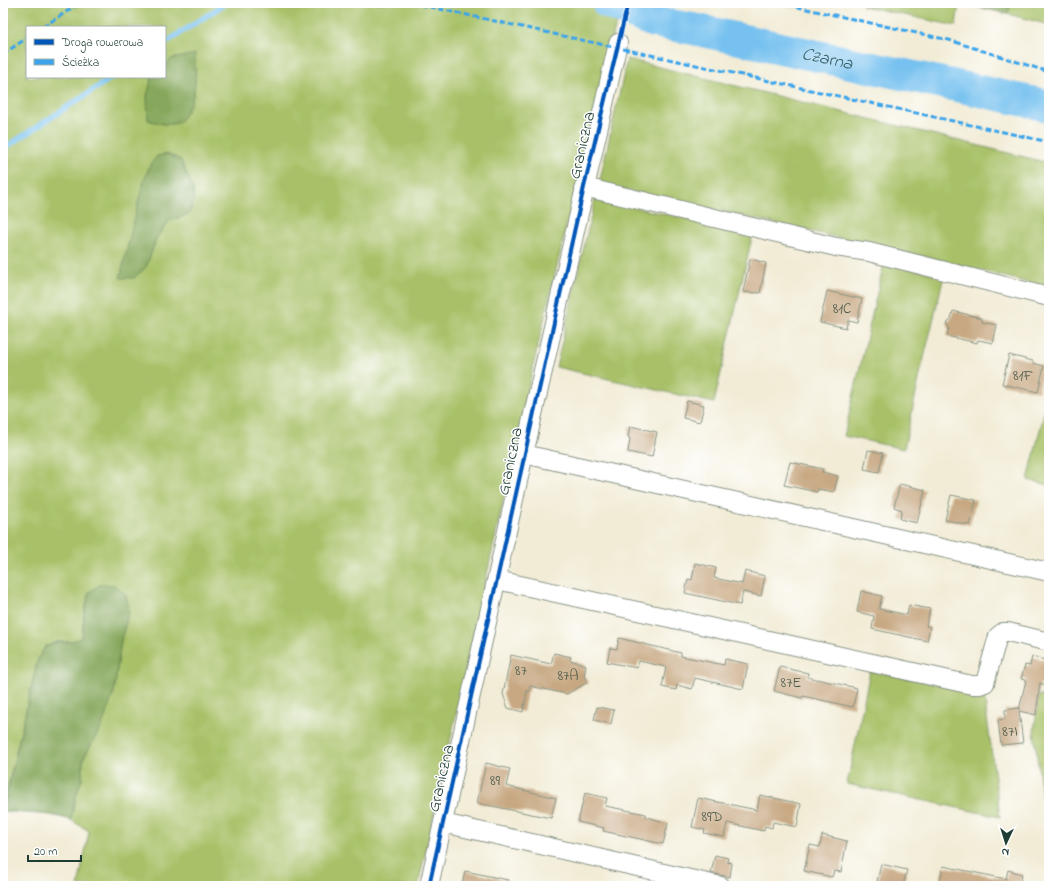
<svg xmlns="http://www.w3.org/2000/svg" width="1052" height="889" font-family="'Indie Flower',sans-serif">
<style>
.green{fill:#a8c167;stroke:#647f4e;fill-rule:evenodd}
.forest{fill:#86a75c;stroke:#527248}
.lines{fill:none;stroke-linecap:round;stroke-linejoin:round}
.stream{stroke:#76c1ef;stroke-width:5.5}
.river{stroke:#76c1ef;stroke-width:32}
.building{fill:#c7a882}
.minor-casing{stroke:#889485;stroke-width:20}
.minor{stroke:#fff;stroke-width:18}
.quiet{stroke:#3da4eb;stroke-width:3;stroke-dasharray:6 3;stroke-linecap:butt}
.cycleway-casing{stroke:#fff;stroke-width:6}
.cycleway{stroke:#0057b8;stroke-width:4}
.labels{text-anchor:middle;stroke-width:3;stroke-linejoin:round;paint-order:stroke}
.number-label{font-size:15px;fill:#495848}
.street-label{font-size:17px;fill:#1f3d34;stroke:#fff}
.water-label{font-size:18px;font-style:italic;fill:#355e63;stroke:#fff}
</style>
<rect width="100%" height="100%" fill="#fff"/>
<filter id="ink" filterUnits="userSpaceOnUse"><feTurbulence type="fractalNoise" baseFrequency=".025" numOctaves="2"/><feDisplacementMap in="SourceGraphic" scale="8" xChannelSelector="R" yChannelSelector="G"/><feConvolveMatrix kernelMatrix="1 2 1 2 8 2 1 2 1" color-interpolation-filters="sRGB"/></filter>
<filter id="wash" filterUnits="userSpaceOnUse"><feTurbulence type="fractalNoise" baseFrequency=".012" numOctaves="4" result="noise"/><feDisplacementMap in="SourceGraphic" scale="16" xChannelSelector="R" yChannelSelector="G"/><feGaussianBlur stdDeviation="0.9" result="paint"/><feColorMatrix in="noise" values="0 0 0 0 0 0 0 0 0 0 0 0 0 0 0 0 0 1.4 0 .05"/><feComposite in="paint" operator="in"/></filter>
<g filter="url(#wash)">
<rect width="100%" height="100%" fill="#f2ecd6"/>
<path class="green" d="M3,3H622L608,53L534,362L418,886H78L89,831L71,820L76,795L82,779L83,759L100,728L114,692L121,640L129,611L89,592L84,616L82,637L71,642H57L45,647L38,659L3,807ZM27,27H165V65L171,59L162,124L147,96L153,77H27ZM167,154L181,160L185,172L181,217L170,220L157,237L146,267Z
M863,3H959L956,26L863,6Z
M1010,3H1049V25L1008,14Z
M627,59L1049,163V288L944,261L599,184Z
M595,199L753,233L714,403L556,367Z
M884,263L944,276L921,370L904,449L844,436Z
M1049,392V485L1028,480Z
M870,671L984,694L1000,817L847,784Z
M1039,695L1049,697V828H1046L1034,732Z"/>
<path class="forest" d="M959,3H1010L1008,14Z
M195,54C195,74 198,94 186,112C185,114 183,117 181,120C173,128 158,123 148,120L147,96L152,77H165V65L171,59Z
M167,154L181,160C189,184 200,189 189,214L181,217L170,220L157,237L146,267L134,278H120L142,187L149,167L157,156Z
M101,584L114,585L126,595L129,611L121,640L114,692L101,728L83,759L82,779L76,795L71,820L51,815L3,811L38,659L45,647L57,642H71L82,637L84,616L89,592Z"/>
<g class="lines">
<path class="stream" d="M165,43L226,3
M3,149L113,77"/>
<path class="river" id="s1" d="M608,3L654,22L693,29L1049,106"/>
</g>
<g id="blocks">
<path class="building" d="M750,259L766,263L760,293L743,292Z
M827,291L862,299L857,322L848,320L846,328L820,322Z
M953,311L982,318V322L997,325L993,343L978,340L977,343L947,336L949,328L946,323L951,319Z
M1009,355L1033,361V363L1044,366L1038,392L1002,384Z
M687,401L704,405L700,422L683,418Z
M630,426L657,432L652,457L628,452L630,439L628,436Z
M868,450L883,453L879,472L864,469Z
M790,462L823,469L822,472L838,476L834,492L818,489L817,492L784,485Z
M900,484L925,490L917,523L900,519L902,510L894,507Z
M951,495L976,500L970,525L945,520Z
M695,563L716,568L714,578L742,584L745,571L765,576L761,596L743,592L740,605L685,593L688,579L692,580Z
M861,591L882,596L879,609L907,615L909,605L930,609L926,626L930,627L927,641L872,629L874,616L857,612Z
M619,638L681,653V656L724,665L725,659L748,664L743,689L695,678L692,689L677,685L676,690L662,687L666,667L639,661L637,668L607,662L610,648L617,649Z
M554,653L571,657L570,660L586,665L584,676L588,682L567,694L530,686L529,692L527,691L523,712L508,708L503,694L511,655L551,664Z
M1032,657L1049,661V686L1040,683L1036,715L1019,711L1023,743L1001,745L998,720L1005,719V710L1019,708V710L1026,680L1021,679L1025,665L1030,666Z
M780,667L808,673L807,677L857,688L853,707L803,696L802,698L774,691Z
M597,707L614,710L611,724L594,720Z
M486,763L510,769L506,786L556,798L551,818L477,803Z
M585,793L607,798L605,806L646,814V817L668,823L663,844L603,831L604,828L578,822Z
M760,795L801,804L797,827L773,822L772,828L765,826L764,831L727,823L724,837L704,833L705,830L692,827L698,798L757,810Z
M822,835L847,841L841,872L834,871L832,877L804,871L810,845L820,847Z
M715,855L728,858L727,862L732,863L730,877L711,873Z
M881,864L907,870L903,886H876Z
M943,866L1006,879L1008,870L1022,874L1020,886H939Z
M465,871L508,880L507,886H462Z"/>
</g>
</g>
<g filter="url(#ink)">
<use href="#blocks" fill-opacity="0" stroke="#889485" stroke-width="1"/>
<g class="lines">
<g class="minor-casing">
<path id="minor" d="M584,187L836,247L869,252L1049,297
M524,454L1049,572
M497,580L972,685H980L985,683L998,636L1003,632H1008L1049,642
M443,823L721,886
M429,886L524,454L618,43"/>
</g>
<use href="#minor" class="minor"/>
<path class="quiet" d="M412,3L1049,142
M779,3L949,40L1049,72
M43,27L80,3
M3,54L27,38"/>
<g class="cycleway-casing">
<path id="cycleway" d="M429,886L584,187L628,3"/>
</g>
<use href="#cycleway" class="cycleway"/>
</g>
</g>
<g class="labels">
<g class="number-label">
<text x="842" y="313">81C</text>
<text x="1023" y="380">81F</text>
<text x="521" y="675">87</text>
<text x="568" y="680">87A</text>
<text x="791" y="687">87E</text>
<text x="1010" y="736">87I</text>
<text x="495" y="785">89</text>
<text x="712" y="821">89D</text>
</g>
<g class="street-label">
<text transform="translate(581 145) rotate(-77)" y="6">Graniczna</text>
<text transform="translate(509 461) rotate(-78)" y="6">Graniczna</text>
<text transform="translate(440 778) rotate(-77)" y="6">Graniczna</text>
</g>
<g class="water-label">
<text dy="6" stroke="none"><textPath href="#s1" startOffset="227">Czarna</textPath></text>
</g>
</g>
<rect width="1052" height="889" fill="none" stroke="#fff" stroke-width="16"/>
<rect x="26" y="26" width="140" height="52" fill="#ffffff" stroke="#a5b1ae"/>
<rect x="34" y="39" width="20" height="6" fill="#0057b8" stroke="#a5b1ae"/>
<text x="62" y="46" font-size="12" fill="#1f3d34">Droga rowerowa</text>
<rect x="34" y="59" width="20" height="6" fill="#3da4eb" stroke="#a5b1ae"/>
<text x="62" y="66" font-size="12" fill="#1f3d34">Ścieżka</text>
<g transform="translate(1006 843) rotate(184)" stroke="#ffffff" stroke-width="3" paint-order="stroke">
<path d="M0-3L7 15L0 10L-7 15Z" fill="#1f3d34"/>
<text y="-6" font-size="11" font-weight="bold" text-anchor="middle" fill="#1f3d34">N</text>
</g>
<path d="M28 855v6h53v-6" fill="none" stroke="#1f3d34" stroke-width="2"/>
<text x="34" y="855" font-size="12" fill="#1f3d34" stroke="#ffffff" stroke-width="3" paint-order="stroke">20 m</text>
</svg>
